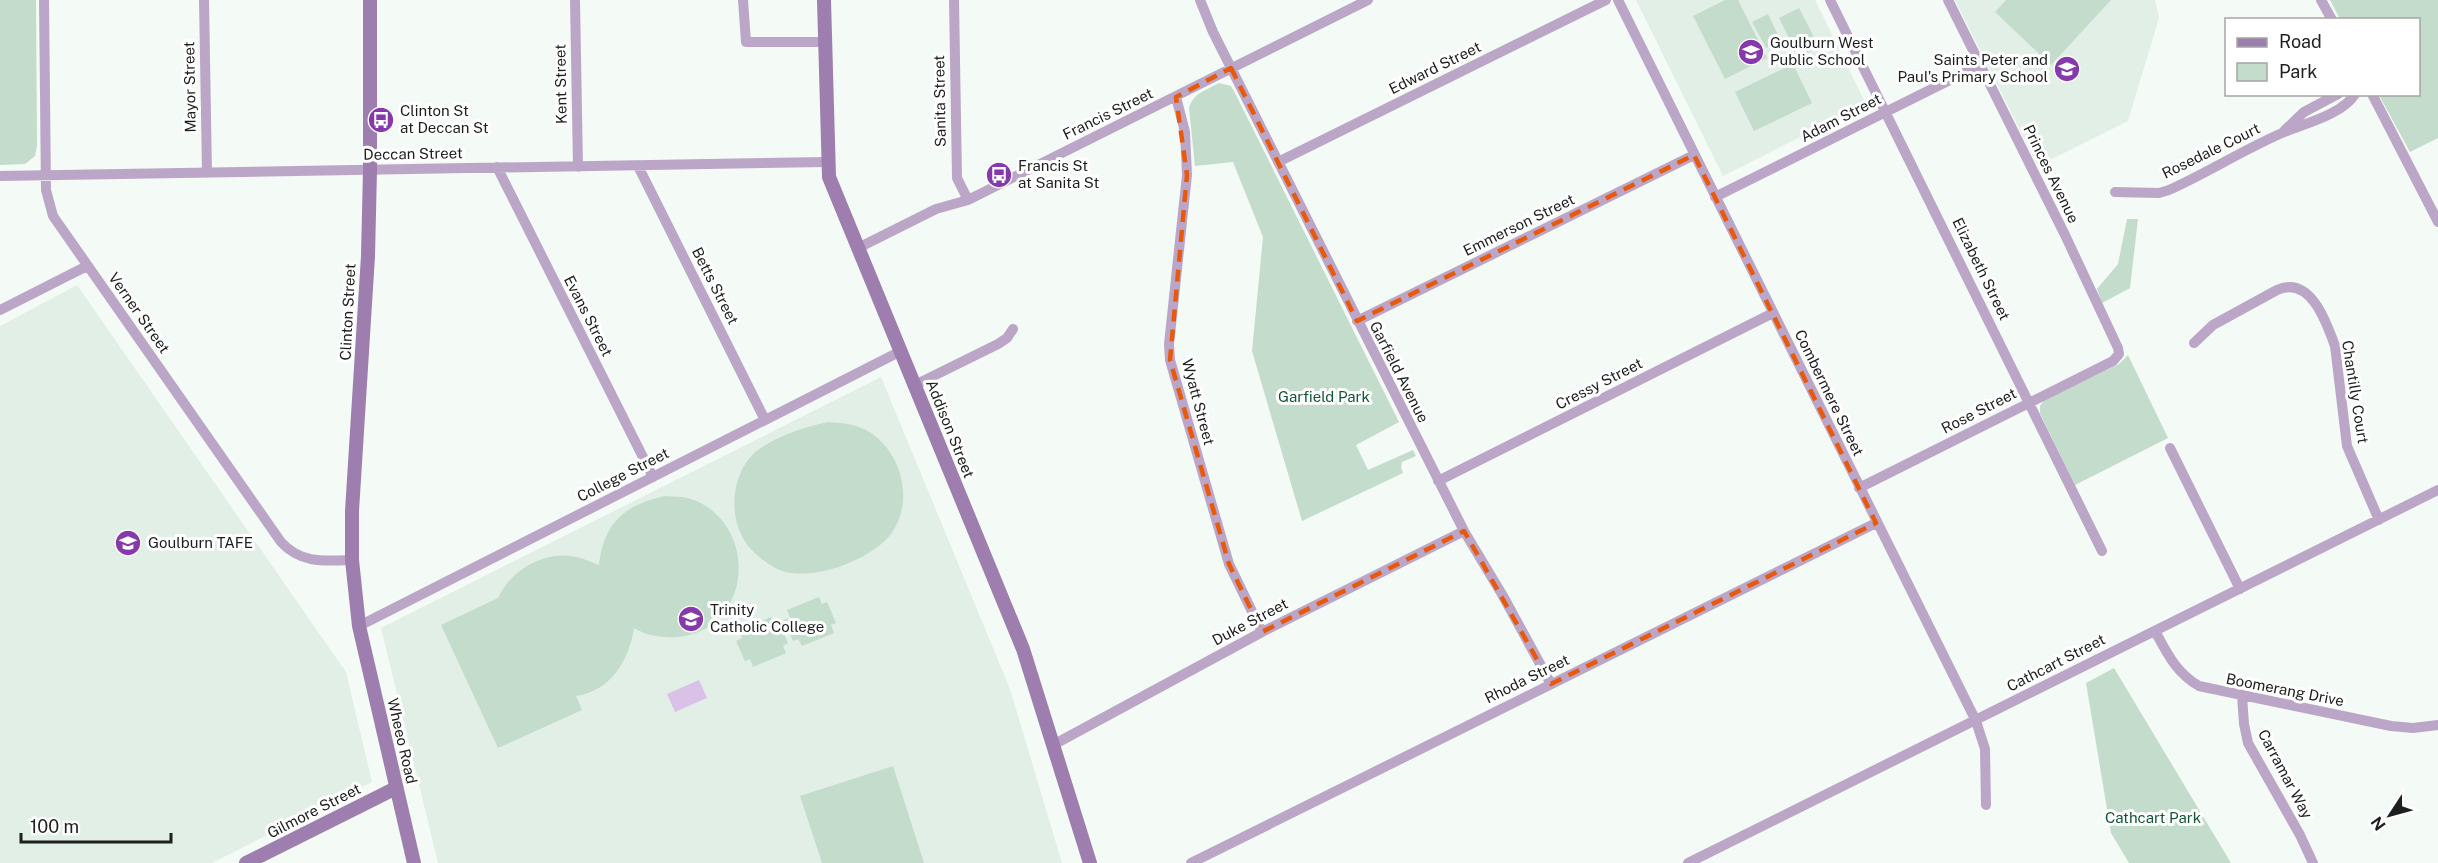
<svg xmlns="http://www.w3.org/2000/svg" width="2438" height="863" font-family="'Public Sans',sans-serif">
<style>
.built{fill:#e2efe6}
.green{fill:#c3dccb}
.water{fill:#d9c1e8}
.lines{fill:none;stroke-linecap:round;stroke-linejoin:round}
.street{stroke:#bba6c8;stroke-width:10}
.secondary{stroke:#9d7eaf;stroke-width:14}
.marked{fill:none;stroke:#e8590c;stroke-width:4.5;stroke-dasharray:12 8;stroke-linejoin:round}
.labels{text-anchor:middle;stroke-width:6;stroke-linejoin:round;paint-order:stroke}
.poi-label{font-size:15px;fill:#1d1f1e;stroke:#fff;text-anchor:start}
.street-label{font-size:15px;fill:#1d1f1e;stroke:#fff}
.park-label{font-size:15px;fill:#125734;stroke:#fff}
</style>
<rect width="100%" height="100%" fill="#f4faf6"/>
<path class="built" d="M1636,0H1815L1866,104L1723,176Z
M1955,0H2155L2159,18L2128,121L2038,166Z
M77,285L346,672L372,782L212,863H0V326Z
M881,377L1010,689L1062,863H438L381,628Z"/>
<path class="green" d="M0,0H36L37,146L35,156L25,164L0,165Z
M1725,0H1738L1767,58L1725,79L1693,16Z
M2006,0H2111L2051,65L1995,12Z
M2330,0H2438V138L2410,152L2379,95L2418,94V20L2340,19Z
M1799,8L1819,47L1799,57L1779,18Z
M1768,14L1781,41L1766,48L1752,22Z
M1793,64L1812,103L1754,131L1735,92Z
M1219,83L1231,86L1235,93L1399,422L1356,445L1368,470L1413,450L1416,456L1402,462L1401,468L1403,473L1302,521L1252,351L1263,237L1233,162L1195,166L1189,108C1193,93 1207,90 1219,83Z
M2127,219H2138L2130,288L2102,303L2097,289L2118,264Z
M2128,355L2168,438L2075,485L2040,413V406L2044,400L2119,364Z
M828,422C843,423 858,424 871,433C903,455 914,502 891,534C870,561 803,587 772,566C759,558 747,548 741,534C728,508 734,465 761,448C780,435 805,427 828,422Z
M665,496C672,497 681,496 688,498C760,520 754,630 678,637C662,638 647,636 634,628C629,660 611,691 576,696L582,710L498,748L441,625L498,598C512,568 548,548 581,558C587,560 593,563 599,565C604,523 624,505 665,496Z
M819,597L822,604L827,602L836,623L831,625L834,633L802,646L798,639L793,641L784,620L790,618L787,610Z
M771,617L774,624L779,622L788,643L783,646L786,653L753,667L750,659L745,661L736,641L742,638L739,631Z
M2114,668L2231,863H2129L2111,833L2086,683Z
M893,766L924,863H822L800,796Z"/>
<path class="water" d="M699,680L707,698L675,712L667,694Z"/>
<g class="lines">
<path class="street" d="M44,0L46,190L53,216L281,542C301,564 325,561 352,560
M204,0L207,173
M575,0L578,167
M743,0L746,42H825
M954,0L957,178L968,200
M1200,0L1213,32L1464,531L1503,596L1551,684
M1618,0L1976,721L1985,749L1986,805
M1830,0L2102,551
M2321,0L2332,20
M2372,94L2438,222
M1176,97L1185,132L1187,175L1169,344L1170,360L1229,564L1262,632
M2285,130L2304,112L2338,94
M1278,162L1606,0
M638,166L765,420
M497,167L653,477
M0,176L827,162
M2115,192L2159,193L2169,190C2207,173 2243,150 2282,133C2303,124 2342,115 2355,94
M1715,197L1980,65
M858,248L936,209L968,200L1368,0
M0,310L87,266
M1357,321L1694,155
M2194,343L2213,325L2277,290C2310,275 2326,321 2335,346L2347,446L2379,520
M915,385L998,344L1007,338L1013,329
M2170,448L2240,589
M1438,481L1773,313
M1859,488L2113,361L2119,354L2118,348L2065,235L1948,0
M359,626L901,351
M2155,631C2167,653 2176,673 2199,686L2391,726L2413,728L2438,725
M2242,696L2244,724L2248,743L2300,835L2313,863
M1053,745L1262,632L1464,531
M1191,863L1876,523
M1688,863L2438,490"/>
<path class="secondary" d="M370,0V170L368,256L352,511V560L359,626L414,863
M824,0L829,177L1023,649L1090,863
M246,863L396,788"/>
</g>
<path class="marked" d="M1231,68L1357,321L1694,155L1876,523L1551,684L1464,531L1262,632L1229,564L1170,360L1187,175L1176,97Z"/>
<defs>
<g id="school-disc" transform="scale(1.35)"><circle r="9.5" fill="#8539ab" stroke="#fff"/><path d="M0-5L7-2L0 1L-7-2ZM-4 1L0 2.5L4 1V4Q0 6-4 4Z" fill="#fff"/></g>
<g id="bus-disc" transform="scale(1.35)"><circle r="9.5" fill="#8539ab" stroke="#fff"/><path d="M-5-6H5V4H4V6H2V4H-2V6H-4V4H-5ZM-3.5-4V0h7V-4ZM-3.5 1.2v1.5H-2V1.2ZM2 1.2v1.5H3.5V1.2Z" fill="#fff"/></g>
<g id="university-disc" transform="scale(1.35)"><circle r="9.5" fill="#8539ab" stroke="#fff"/><path d="M0-5L7-2L0 1L-7-2ZM-4 1L0 2.5L4 1V4Q0 6-4 4Z" fill="#fff"/></g>
</defs>
<g fill-rule="evenodd">
<use href="#school-disc" x="1751" y="52"/>
<use href="#school-disc" x="2067" y="69"/>
<use href="#bus-disc" x="381" y="120"/>
<use href="#bus-disc" x="999" y="175"/>
<use href="#university-disc" x="128" y="543"/>
<use href="#school-disc" x="691" y="619"/>
</g>
<g class="labels">
<g class="poi-label">
<text x="1770" y="48">Goulburn West<tspan x="1770" dy="17">Public School</tspan></text>
<text x="2048" y="65" text-anchor="end">Saints Peter and<tspan x="2048" dy="17">Paul's Primary School</tspan></text>
<text x="400" y="116">Clinton St<tspan x="400" dy="17">at Deccan St</tspan></text>
<text x="1018" y="171">Francis St<tspan x="1018" dy="17">at Sanita St</tspan></text>
<text x="148" y="548">Goulburn TAFE</text>
<text x="710" y="615">Trinity<tspan x="710" dy="17">Catholic College</tspan></text>
</g>
<g class="street-label">
<text transform="translate(1435 68) rotate(-26)" y="5">Edward Street</text>
<text transform="translate(561 84) rotate(-91)" y="5">Kent Street</text>
<text transform="translate(190 87) rotate(-91)" y="5">Mayor Street</text>
<text transform="translate(940 101) rotate(-91)" y="5">Sanita Street</text>
<text transform="translate(1108 114) rotate(-26)" y="5">Francis Street</text>
<text transform="translate(1841 118) rotate(-27)" y="5">Adam Street</text>
<text transform="translate(2211 151) rotate(-26)" y="5">Rosedale Court</text>
<text transform="translate(413 154) rotate(-1)" y="5">Deccan Street</text>
<text transform="translate(2051 174) rotate(64)" y="5">Princes Avenue</text>
<text transform="translate(1519 225) rotate(-26)" y="5">Emmerson Street</text>
<text transform="translate(1981 269) rotate(64)" y="5">Elizabeth Street</text>
<text transform="translate(715 286) rotate(63)" y="5">Betts Street</text>
<text transform="translate(348 312) rotate(-87)" y="5">Clinton Street</text>
<text transform="translate(139 313) rotate(55)" y="5">Verner Street</text>
<text transform="translate(588 316) rotate(63)" y="5">Evans Street</text>
<text transform="translate(1399 372) rotate(63)" y="5">Garfield Avenue</text>
<text transform="translate(1599 384) rotate(-27)" y="5">Cressy Street</text>
<text transform="translate(2355 392) rotate(81)" y="5">Chantilly Court</text>
<text transform="translate(1829 393) rotate(64)" y="5">Combermere Street</text>
<text transform="translate(1198 402) rotate(75)" y="5">Wyatt Street</text>
<text transform="translate(1979 411) rotate(-27)" y="5">Rose Street</text>
<text transform="translate(950 429) rotate(68)" y="5">Addison Street</text>
<text transform="translate(623 475) rotate(-27)" y="5">College Street</text>
<text transform="translate(1250 622) rotate(-28)" y="5">Duke Street</text>
<text transform="translate(2056 663) rotate(-27)" y="5">Cathcart Street</text>
<text transform="translate(1527 679) rotate(-26)" y="5">Rhoda Street</text>
<text transform="translate(2285 690) rotate(11)" y="5">Boomerang Drive</text>
<text transform="translate(402 741) rotate(77)" y="5">Wheeo Road</text>
<text transform="translate(2285 774) rotate(62)" y="5">Carramar Way</text>
<text transform="translate(314 811) rotate(-27)" y="5">Gilmore Street</text>
</g>
<g class="park-label">
<text x="1324" y="402">Garfield Park</text>
<text x="2153" y="823">Cathcart Park</text>
</g>
</g>
<rect x="2225" y="18" width="195" height="78" fill="#ffffff" stroke="#a5a5a5" stroke-width="1.5"/>
<rect x="2237" y="38" width="30" height="9" fill="#9d7eaf" stroke="#a5a5a5" stroke-width="1.5"/>
<text x="2279" y="48" font-size="18" fill="#1d1f1e">Road</text>
<rect x="2237" y="63" width="30" height="18" fill="#c3dccb" stroke="#a5a5a5" stroke-width="1.5"/>
<text x="2279" y="78" font-size="18" fill="#1d1f1e">Park</text>
<g transform="translate(2390 815) rotate(234)" stroke="#ffffff" stroke-width="4.5" paint-order="stroke">
<path d="M0-4.5L10 22L0 15L-10 22Z" fill="#1d1f1e"/>
<text y="-9" font-size="16" font-weight="bold" text-anchor="middle" fill="#1d1f1e">N</text>
</g>
<path d="M21 833v9h150v-9" fill="none" stroke="#1d1f1e" stroke-width="3"/>
<text x="30" y="833" font-size="18" fill="#1d1f1e" stroke="#ffffff" stroke-width="4.5" paint-order="stroke">100 m</text>
</svg>
